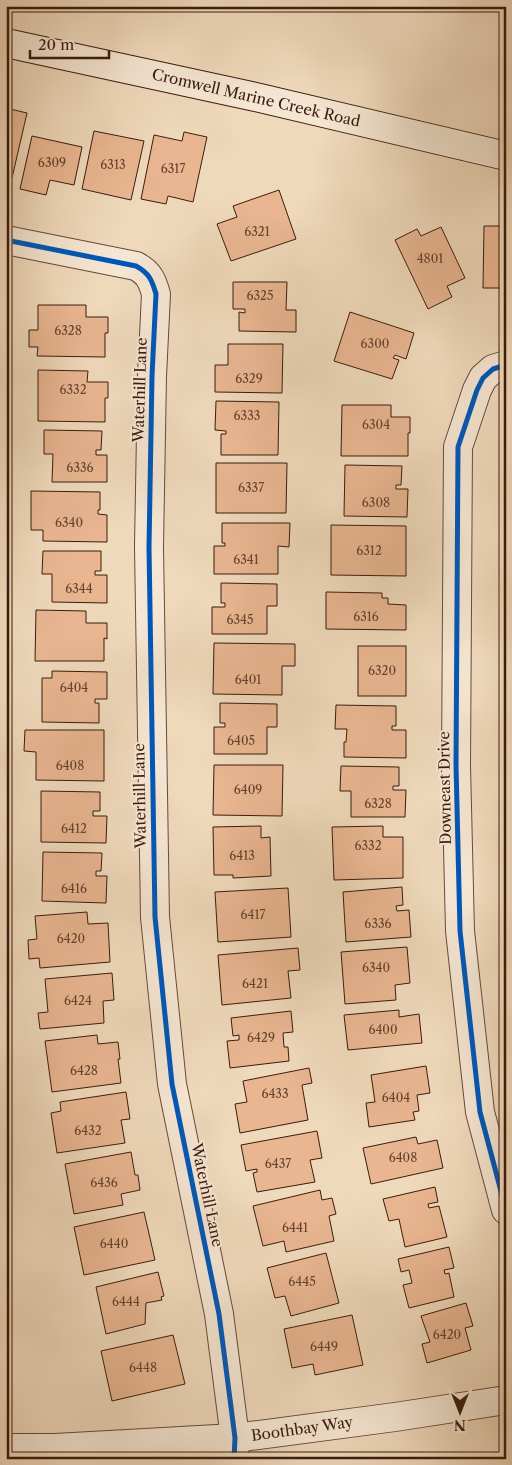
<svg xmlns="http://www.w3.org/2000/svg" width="512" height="1465" font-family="'Libre Caslon Text',serif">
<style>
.building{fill:#e9b691;stroke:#3b1b0d}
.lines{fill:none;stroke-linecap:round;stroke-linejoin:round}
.street-casing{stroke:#684a38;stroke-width:30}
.secondary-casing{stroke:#3b1b0d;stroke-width:30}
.street{stroke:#f5e6d3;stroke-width:28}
.secondary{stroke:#f5e6d3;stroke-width:28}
.cycleway-casing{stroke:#f5e6d3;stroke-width:8}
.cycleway{stroke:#0057b8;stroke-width:5}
.labels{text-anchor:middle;stroke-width:4;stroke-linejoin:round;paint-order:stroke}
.number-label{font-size:12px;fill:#66422e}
.street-label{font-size:15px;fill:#3b1b0d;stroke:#f5e6d3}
</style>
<rect width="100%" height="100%" fill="#efd9bb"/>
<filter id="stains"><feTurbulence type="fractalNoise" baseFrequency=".004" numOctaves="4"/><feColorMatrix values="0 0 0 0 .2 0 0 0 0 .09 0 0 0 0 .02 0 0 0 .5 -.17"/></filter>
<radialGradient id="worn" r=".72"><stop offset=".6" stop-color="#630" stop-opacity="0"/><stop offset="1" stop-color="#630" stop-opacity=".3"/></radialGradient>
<g class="building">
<path d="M 6,108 L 27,113 L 12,178 L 6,176 Z"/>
<path d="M 94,131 L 144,141 L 131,200 L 82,189 Z"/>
<path d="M 184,132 L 207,137 L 193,202 L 168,196 L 166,204 L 141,199 L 154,135 L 182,141 Z"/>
<path d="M 32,136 L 82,147 L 74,185 L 50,180 L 46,195 L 20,189 Z"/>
<path d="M 279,190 L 296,239 L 231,261 L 217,224 L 237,217 L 233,206 Z"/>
<path d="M 484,226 L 506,226 L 506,288 L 483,288 Z"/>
<path d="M 441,227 L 465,278 L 447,286 L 452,297 L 428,309 L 395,240 L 417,229 L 421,236 Z"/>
<path d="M 233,282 L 287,282 L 286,310 L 296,310 L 296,332 L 239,331 L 239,312 L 245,313 L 245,309 L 233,309 Z"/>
<path d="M 38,305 L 86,305 L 86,317 L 108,317 L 108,333 L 105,333 L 105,357 L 37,356 L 38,347 L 29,347 L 29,330 L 38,330 Z"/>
<path d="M 350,312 L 414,333 L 406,359 L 395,355 L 393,358 L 399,360 L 392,379 L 334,361 Z"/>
<path d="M 228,344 L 283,344 L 282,393 L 215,392 L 215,365 L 228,365 Z"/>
<path d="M 38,370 L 88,371 L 87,382 L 108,382 L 108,398 L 105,398 L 105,422 L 38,421 Z"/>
<path d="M 216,401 L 279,402 L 278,455 L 221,455 L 221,434 L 226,434 L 226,431 L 215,430 Z"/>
<path d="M 342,405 L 391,405 L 391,417 L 410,417 L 410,433 L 408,433 L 408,456 L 341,456 Z"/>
<path d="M 44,430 L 102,431 L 101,450 L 96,450 L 96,455 L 107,455 L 107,482 L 52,482 L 53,454 L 44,454 Z"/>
<path d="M 216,463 L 287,463 L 286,513 L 216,513 Z"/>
<path d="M 345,465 L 402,466 L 401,485 L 396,485 L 396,489 L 408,489 L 407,517 L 344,516 Z"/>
<path d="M 31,491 L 100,492 L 100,510 L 98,510 L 98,514 L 107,515 L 107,542 L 43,541 L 43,530 L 31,530 Z"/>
<path d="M 222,523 L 290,523 L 289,547 L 278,546 L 278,574 L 214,574 L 214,546 L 225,546 L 225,543 L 222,543 Z"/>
<path d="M 331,525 L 406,526 L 406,576 L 331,575 Z"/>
<path d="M 43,551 L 101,551 L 101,571 L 95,571 L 95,575 L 107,575 L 107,603 L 52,602 L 52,574 L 42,574 Z"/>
<path d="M 221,583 L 277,584 L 277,606 L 267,606 L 267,634 L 212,634 L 212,607 L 225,607 L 225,603 L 221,603 Z"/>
<path d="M 326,592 L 382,593 L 382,598 L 388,598 L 388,604 L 406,605 L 406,630 L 326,629 Z"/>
<path d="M 36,610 L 86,611 L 86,623 L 107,623 L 107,639 L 104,638 L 104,661 L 35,661 Z"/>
<path d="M 214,643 L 295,644 L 295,666 L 282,666 L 282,695 L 213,694 Z"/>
<rect x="358" y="646" width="48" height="50"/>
<path d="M 52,671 L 107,672 L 107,699 L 95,699 L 95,703 L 99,703 L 99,723 L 42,722 L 42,678 L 52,678 Z"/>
<path d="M 220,703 L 277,704 L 277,727 L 267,727 L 267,754 L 214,754 L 214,727 L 225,727 L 225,723 L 220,723 Z"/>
<path d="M 336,705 L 396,706 L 396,726 L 392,726 L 392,730 L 406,730 L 406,758 L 344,757 L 344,742 L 346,742 L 347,729 L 335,729 Z"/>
<path d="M 25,730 L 104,730 L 104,781 L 36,780 L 36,752 L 24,751 Z"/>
<path d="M 214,765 L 283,765 L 282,816 L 213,815 Z"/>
<path d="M 341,766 L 399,767 L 399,786 L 393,786 L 393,790 L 406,790 L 405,817 L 351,817 L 351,791 L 340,791 Z"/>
<path d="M 41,791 L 100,792 L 100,811 L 93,811 L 93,816 L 107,816 L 106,843 L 41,842 Z"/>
<path d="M 261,826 L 261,838 L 270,837 L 271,876 L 233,878 L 233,875 L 214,875 L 213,827 Z"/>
<path d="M 383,826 L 383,837 L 403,837 L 403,878 L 334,880 L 332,827 Z"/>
<path d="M 43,852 L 102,853 L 101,871 L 96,871 L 96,876 L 107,876 L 106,903 L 42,901 Z"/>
<path d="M 402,887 L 403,905 L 396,906 L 397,911 L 409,910 L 411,937 L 346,942 L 343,892 Z"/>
<path d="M 288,888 L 291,937 L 218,942 L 215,892 Z"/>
<path d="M 87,912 L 88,924 L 108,923 L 110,962 L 40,968 L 39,958 L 29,959 L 28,940 L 37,939 L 35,916 Z"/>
<path d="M 407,947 L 410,983 L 395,985 L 396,1000 L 345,1004 L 341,952 Z"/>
<path d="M 298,948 L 300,970 L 288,971 L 291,998 L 222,1005 L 218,955 Z"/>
<path d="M 112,973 L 114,1000 L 103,1001 L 104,1023 L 40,1029 L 38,1013 L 48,1012 L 45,979 Z"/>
<path d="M 399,1010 L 399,1017 L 419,1014 L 422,1043 L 348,1050 L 344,1015 Z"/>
<path d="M 291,1011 L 293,1032 L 283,1033 L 284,1047 L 288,1047 L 289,1061 L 230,1068 L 227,1041 L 239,1040 L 239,1035 L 233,1036 L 231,1018 Z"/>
<path d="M 97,1035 L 98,1044 L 118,1042 L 120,1059 L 118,1059 L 121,1083 L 52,1092 L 45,1041 Z"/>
<path d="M 426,1066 L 430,1093 L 417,1095 L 419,1111 L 413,1112 L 415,1120 L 369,1127 L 366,1103 L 375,1102 L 371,1075 Z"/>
<path d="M 309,1068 L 312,1083 L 302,1085 L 308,1120 L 240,1133 L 235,1104 L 247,1102 L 243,1081 Z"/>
<path d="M 126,1092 L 130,1119 L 121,1120 L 125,1143 L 57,1153 L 51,1113 L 61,1111 L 60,1102 Z"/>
<path d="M 317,1131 L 322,1158 L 310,1160 L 315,1182 L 257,1192 L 253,1173 L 257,1172 L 257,1169 L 246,1171 L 241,1145 Z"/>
<path d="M 416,1137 L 418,1144 L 437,1140 L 443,1168 L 371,1184 L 363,1148 Z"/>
<path d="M 131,1152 L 135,1175 L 138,1175 L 140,1190 L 121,1194 L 123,1205 L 74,1214 L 65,1164 Z"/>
<path d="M 435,1187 L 438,1202 L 428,1204 L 429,1208 L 439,1206 L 447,1237 L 405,1247 L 399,1219 L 389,1221 L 383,1199 Z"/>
<path d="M 320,1190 L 322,1200 L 332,1198 L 336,1214 L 329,1216 L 334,1241 L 286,1252 L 284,1241 L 263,1246 L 253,1206 Z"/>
<path d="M 144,1212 L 155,1260 L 84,1275 L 74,1227 Z"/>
<path d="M 449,1247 L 454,1268 L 444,1270 L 445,1274 L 449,1273 L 454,1297 L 409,1308 L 403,1285 L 412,1283 L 409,1270 L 401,1272 L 398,1259 Z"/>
<path d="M 326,1253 L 339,1303 L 291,1316 L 285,1296 L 275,1298 L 267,1268 Z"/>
<path d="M 158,1272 L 164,1296 L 161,1297 L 162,1300 L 146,1303 L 145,1324 L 106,1334 L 96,1287 Z"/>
<path d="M 466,1303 L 473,1326 L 465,1328 L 471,1350 L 427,1363 L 422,1344 L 430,1342 L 421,1316 Z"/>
<path d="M 352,1315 L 363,1365 L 315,1375 L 313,1364 L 292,1368 L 284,1329 Z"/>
<path d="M 173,1335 L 185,1384 L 112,1401 L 101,1351 Z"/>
</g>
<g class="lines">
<defs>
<g id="street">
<path d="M 6,240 L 136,266 C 149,273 152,280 156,294 L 152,376 L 149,547 L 155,917 L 172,1084 L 219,1314 L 235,1438 L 234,1459"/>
<path d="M 506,365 L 493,369 L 483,378 L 477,390 L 458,447 L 456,765 L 460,931 L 480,1112 L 506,1210"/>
<path d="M 6,1448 L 55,1448 L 235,1438 L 395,1417 L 506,1400"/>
</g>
<path id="secondary" d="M 6,43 L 251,96 L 506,156"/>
</defs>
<use href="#street" class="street-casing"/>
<use href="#secondary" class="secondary-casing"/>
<use href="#street" class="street"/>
<use href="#secondary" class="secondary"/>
<defs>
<g id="cycleway">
<path d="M 6,240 L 136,266 C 149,273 152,280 156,294 L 152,376 L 149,547 L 155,917 L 172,1084 L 219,1314 L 235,1438 L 234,1459"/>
<path d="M 506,365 L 493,369 L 483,378 L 477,390 L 458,447 L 456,765 L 460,931 L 480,1112 L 506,1210"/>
</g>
</defs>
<use href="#cycleway" class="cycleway-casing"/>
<use href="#cycleway" class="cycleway"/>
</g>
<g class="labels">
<g class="number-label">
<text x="52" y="167">6309</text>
<text x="113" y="169">6313</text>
<text x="173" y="173">6317</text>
<text x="257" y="236">6321</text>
<text x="430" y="263">4801</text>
<text x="260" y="300">6325</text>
<text x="68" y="335">6328</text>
<text x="375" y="348">6300</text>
<text x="249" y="383">6329</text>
<text x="73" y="394">6332</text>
<text x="247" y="420">6333</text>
<text x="376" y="429">6304</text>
<text x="80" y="472">6336</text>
<text x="251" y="492">6337</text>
<text x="376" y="507">6308</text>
<text x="69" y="527">6340</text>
<text x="369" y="555">6312</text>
<text x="246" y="564">6341</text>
<text x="79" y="593">6344</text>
<text x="366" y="621">6316</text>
<text x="240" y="624">6345</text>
<text x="382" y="675">6320</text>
<text x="248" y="684">6401</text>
<text x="74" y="692">6404</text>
<text x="241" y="745">6405</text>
<text x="70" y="770">6408</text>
<text x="248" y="794">6409</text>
<text x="378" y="808">6328</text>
<text x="74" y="833">6412</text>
<text x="368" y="850">6332</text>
<text x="242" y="860">6413</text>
<text x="74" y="893">6416</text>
<text x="253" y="919">6417</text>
<text x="378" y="928">6336</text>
<text x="71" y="943">6420</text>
<text x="376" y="972">6340</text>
<text x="255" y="988">6421</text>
<text x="78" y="1005">6424</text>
<text x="383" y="1034">6400</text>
<text x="261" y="1042">6429</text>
<text x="84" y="1075">6428</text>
<text x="275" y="1098">6433</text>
<text x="396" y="1102">6404</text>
<text x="88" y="1135">6432</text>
<text x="403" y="1162">6408</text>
<text x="278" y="1168">6437</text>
<text x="104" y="1187">6436</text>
<text x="295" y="1232">6441</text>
<text x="114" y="1248">6440</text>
<text x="302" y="1286">6445</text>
<text x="126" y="1306">6444</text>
<text x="447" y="1339">6420</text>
<text x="324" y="1351">6449</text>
<text x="143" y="1372">6448</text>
</g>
<g class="street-label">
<text transform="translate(256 98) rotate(13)" y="5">Cromwell Marine Creek Road</text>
<text transform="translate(140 390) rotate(-88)" y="5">Waterhill Lane</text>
<text transform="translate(445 788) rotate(-91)" y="5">Downeast Drive</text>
<text transform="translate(140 796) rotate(-91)" y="5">Waterhill Lane</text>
<text transform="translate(207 1195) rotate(78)" y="5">Waterhill Lane</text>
<text transform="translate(302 1429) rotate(-8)" y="5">Boothbay Way</text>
</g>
</g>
<rect width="512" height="1465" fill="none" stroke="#efd9bb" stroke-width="25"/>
<rect x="8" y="8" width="497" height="1450" fill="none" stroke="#3b1b0d" stroke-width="2.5"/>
<rect x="12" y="12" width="487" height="1440" fill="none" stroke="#3b1b0d"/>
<g transform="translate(460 1412) rotate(180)" stroke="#f5e6d3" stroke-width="4" paint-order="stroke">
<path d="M0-4L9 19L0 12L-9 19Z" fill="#3b1b0d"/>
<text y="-8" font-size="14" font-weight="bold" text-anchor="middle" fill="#3b1b0d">N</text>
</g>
<path d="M30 50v8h79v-8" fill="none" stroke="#3b1b0d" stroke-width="2.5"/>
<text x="38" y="50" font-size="15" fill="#3b1b0d" stroke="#f5e6d3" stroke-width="4" paint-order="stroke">20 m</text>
<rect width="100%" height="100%" filter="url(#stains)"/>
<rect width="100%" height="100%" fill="url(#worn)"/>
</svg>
